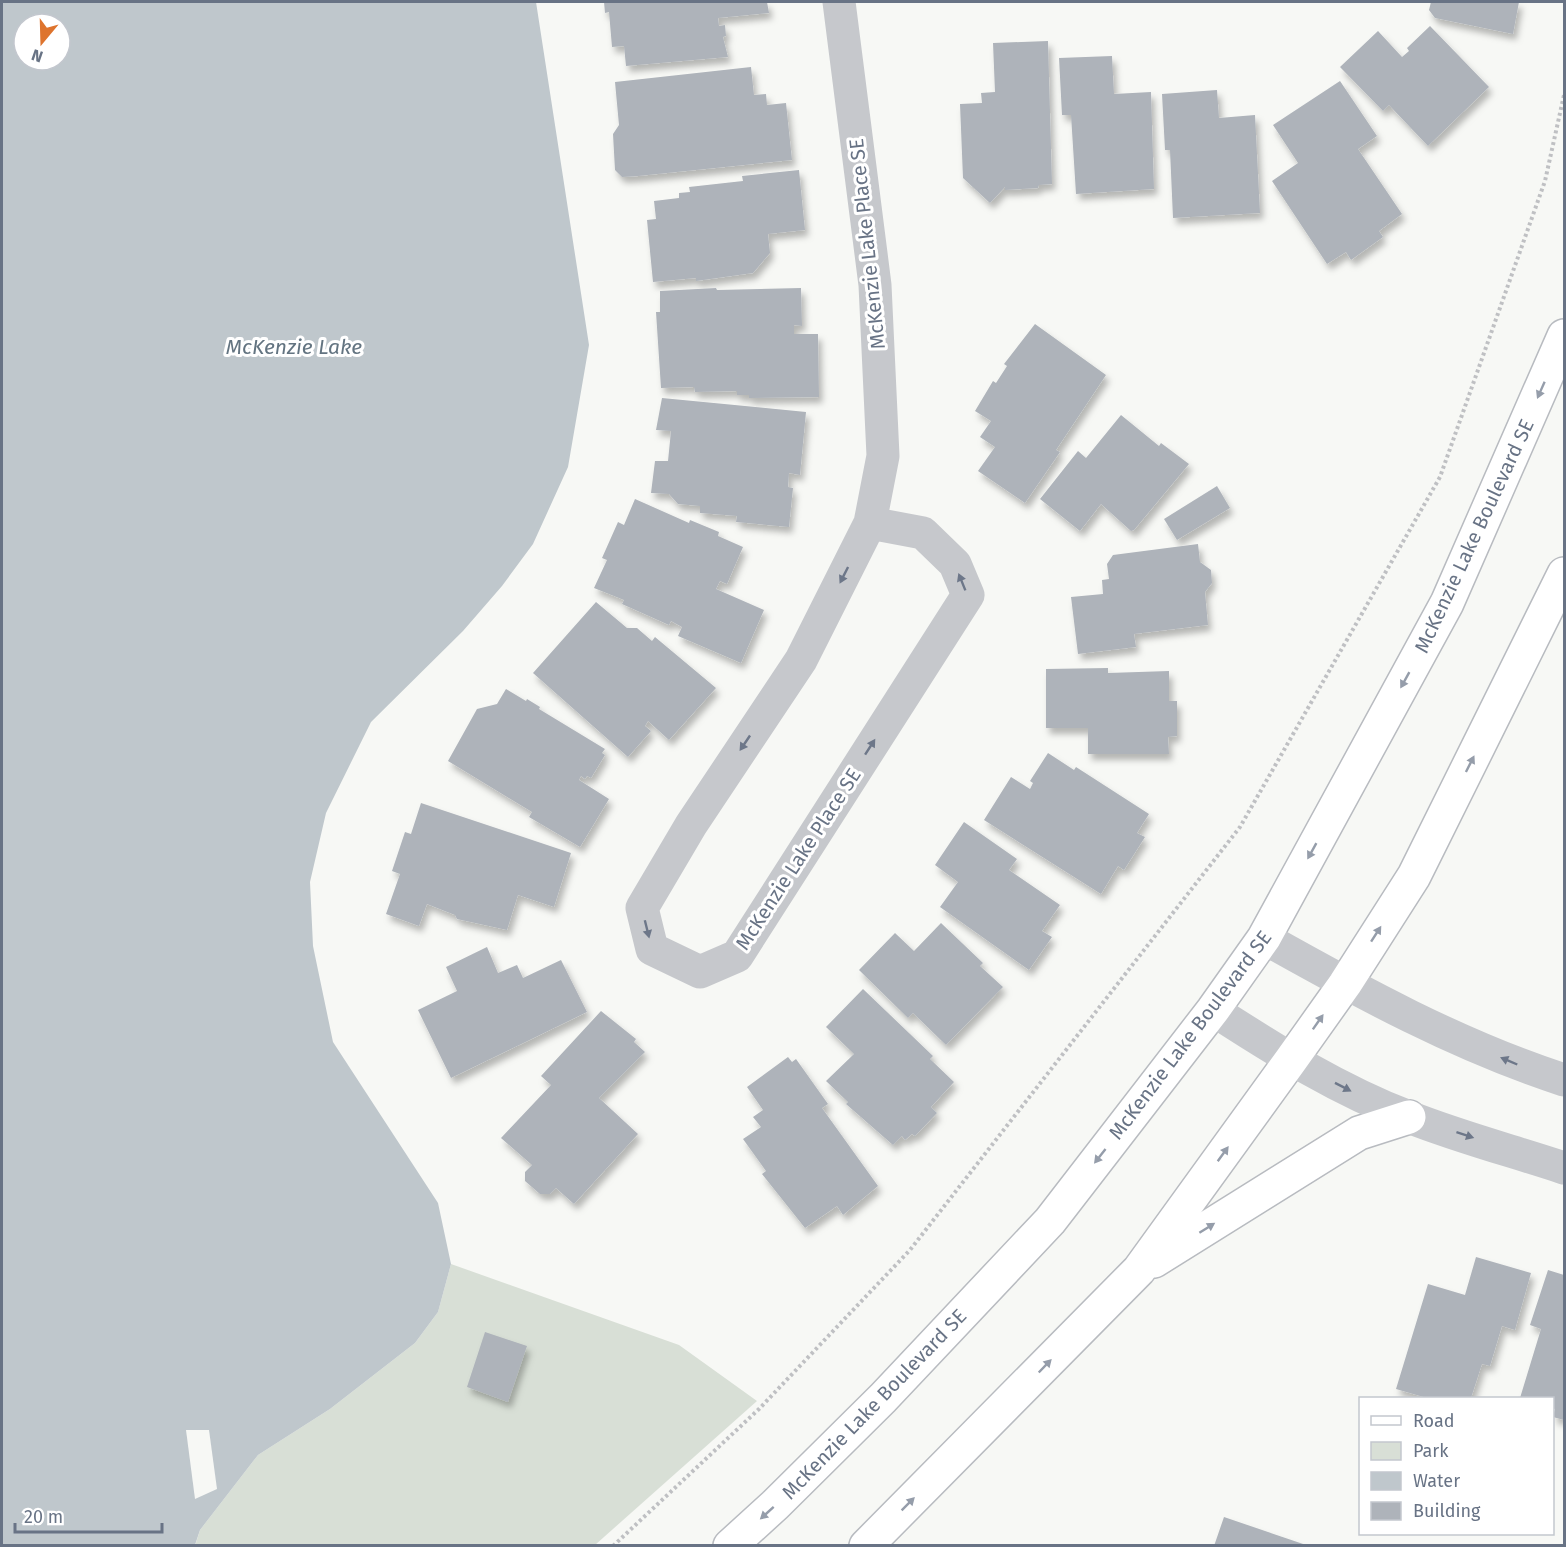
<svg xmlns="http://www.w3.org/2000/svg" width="1566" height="1547" font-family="'Fira Sans',sans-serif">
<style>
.green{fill:#d8dfd6}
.water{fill:#bfc7cc;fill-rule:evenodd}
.pier{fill:#f7f8f5}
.building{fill:#aeb3ba;filter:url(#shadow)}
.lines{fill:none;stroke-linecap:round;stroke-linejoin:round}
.secondary-casing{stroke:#b8bbc0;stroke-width:36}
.path{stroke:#bfc0c3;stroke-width:4;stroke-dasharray:3 3;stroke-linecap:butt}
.minor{stroke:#c6c8cc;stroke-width:33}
.tertiary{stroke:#c6c8cc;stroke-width:33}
.secondary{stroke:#fff;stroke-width:33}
.oneway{fill:#959daa}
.oneway2{fill:#6d7789}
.labels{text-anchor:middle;stroke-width:6;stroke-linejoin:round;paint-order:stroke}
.street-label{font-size:20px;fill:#687385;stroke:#fff}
.water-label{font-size:21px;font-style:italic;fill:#637481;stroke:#fff}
</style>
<defs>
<filter id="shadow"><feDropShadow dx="3.5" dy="6" stdDeviation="3" flood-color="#0004"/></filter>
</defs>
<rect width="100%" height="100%" fill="#f7f8f5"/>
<path class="green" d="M 451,1264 L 679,1345 L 757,1401 L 595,1545 L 195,1546 L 200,1530 L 258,1455 L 330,1409 L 415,1343 L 438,1312 Z"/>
<path class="water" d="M 2,2 L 536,2 L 589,345 L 568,467 L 533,544 L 502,586 L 463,631 L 371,722 L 326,813 L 310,882 L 313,946 L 333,1042 L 438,1203 L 451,1264 L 438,1312 L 415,1343 L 330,1409 L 258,1455 L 200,1530 L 195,1545 L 2,1546 ZM 24,24 L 60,24 L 60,60 L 24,60 Z"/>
<path class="pier" d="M 186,1430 L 209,1430 L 217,1489 L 195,1499 Z"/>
<g class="building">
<path d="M 604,2 L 767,2 L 769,13 L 718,18 L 719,26 L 725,25 L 726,36 L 723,37 L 728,57 L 626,66 L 624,46 L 612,47 L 609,12 L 605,13 Z"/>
<path d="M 1431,2 L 1519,2 L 1513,34 L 1435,18 L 1429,10 Z"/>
<path d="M 1430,26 L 1489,87 L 1428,146 L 1389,105 L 1383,111 L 1340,67 L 1378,31 L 1402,57 L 1409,51 L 1407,48 Z"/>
<path d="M 1048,41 L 1052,184 L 1039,185 L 1038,188 L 1005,190 L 1005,187 L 990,203 L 963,178 L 960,104 L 982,103 L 981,93 L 995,92 L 993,43 Z"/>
<path d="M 1112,56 L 1114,94 L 1151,92 L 1154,189 L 1076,194 L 1071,115 L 1062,115 L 1059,58 Z"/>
<path d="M 751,67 L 754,95 L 766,94 L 767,105 L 786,103 L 792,160 L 638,176 L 622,177 L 615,170 L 613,134 L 619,125 L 615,82 Z"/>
<path d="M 1340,81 L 1377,136 L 1358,149 L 1402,214 L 1379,231 L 1383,237 L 1351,260 L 1346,252 L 1327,264 L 1272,181 L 1298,163 L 1273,125 Z"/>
<path d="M 1217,90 L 1219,118 L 1255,115 L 1260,213 L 1173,218 L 1170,150 L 1165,150 L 1162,94 Z"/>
<path d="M 799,170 L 805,230 L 768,234 L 770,253 L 753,273 L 696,281 L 696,278 L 653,282 L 647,220 L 656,219 L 654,201 L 679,198 L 679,193 L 690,192 L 689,187 L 743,181 L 742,176 Z"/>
<path d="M 716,288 L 717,290 L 801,288 L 802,326 L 794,325 L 794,334 L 818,334 L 819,397 L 749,398 L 749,395 L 737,395 L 737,391 L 695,392 L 694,387 L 661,388 L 656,312 L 660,312 L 660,291 Z"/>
<path d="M 1035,324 L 1106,375 L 1056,450 L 1060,452 L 1025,503 L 978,471 L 995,447 L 980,437 L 991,421 L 975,411 L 993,381 L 996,383 L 1007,366 L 1004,364 Z"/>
<path d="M 662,398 L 806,412 L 800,475 L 789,473 L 788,487 L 793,488 L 789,527 L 736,522 L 737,516 L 700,513 L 700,506 L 678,504 L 669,494 L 651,493 L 655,461 L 668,461 L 671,431 L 656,430 Z"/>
<path d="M 1121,415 L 1159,446 L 1161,443 L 1189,464 L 1134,530 L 1131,531 L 1101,504 L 1080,531 L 1040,499 L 1078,451 L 1086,458 Z"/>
<path d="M 1217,486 L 1230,508 L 1177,540 L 1164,519 Z"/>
<path d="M 635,499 L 689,523 L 690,520 L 719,532 L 718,536 L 743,547 L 727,584 L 720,581 L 716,589 L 764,610 L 741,663 L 678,636 L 682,627 L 671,621 L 669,625 L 622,604 L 624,600 L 594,588 L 607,560 L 602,558 L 618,522 L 624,525 Z"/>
<path d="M 1198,544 L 1200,562 L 1211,570 L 1212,583 L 1205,592 L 1208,625 L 1134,634 L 1136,647 L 1078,654 L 1071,597 L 1103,594 L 1102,580 L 1109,579 L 1107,564 L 1113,555 Z"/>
<path d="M 596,602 L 627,628 L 637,628 L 652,641 L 655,637 L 716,688 L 669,740 L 648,721 L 645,726 L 651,731 L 628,757 L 533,673 Z"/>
<path d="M 1108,668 L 1108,673 L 1169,671 L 1169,701 L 1177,701 L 1177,736 L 1168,737 L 1169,754 L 1088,754 L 1088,728 L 1046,728 L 1046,669 Z"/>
<path d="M 506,689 L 526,701 L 527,699 L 540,707 L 539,709 L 605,749 L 602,753 L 605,755 L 591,778 L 587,776 L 585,779 L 581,776 L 579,780 L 609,799 L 580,847 L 529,817 L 532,812 L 448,761 L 477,709 L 497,704 Z"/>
<path d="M 1048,753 L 1074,770 L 1076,767 L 1149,814 L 1137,833 L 1145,837 L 1124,870 L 1118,866 L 1101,894 L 984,820 L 1011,777 L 1030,789 L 1033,783 L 1030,781 Z"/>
<path d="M 421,803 L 571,853 L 554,907 L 518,895 L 507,930 L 457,919 L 455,915 L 427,904 L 419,926 L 386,914 L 400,874 L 392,871 L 405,832 L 411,834 Z"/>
<path d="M 964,822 L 1017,859 L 1009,870 L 1060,905 L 1042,931 L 1052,937 L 1029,970 L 940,907 L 958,882 L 935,865 Z"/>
<path d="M 941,923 L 983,963 L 980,966 L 1003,987 L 946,1045 L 913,1013 L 908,1018 L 859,970 L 895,933 L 914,951 Z"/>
<path d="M 487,947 L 498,973 L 517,965 L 523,978 L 561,960 L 587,1012 L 451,1078 L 418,1010 L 457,991 L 446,967 Z"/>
<path d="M 863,989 L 933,1056 L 930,1059 L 954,1082 L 931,1107 L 937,1113 L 915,1136 L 912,1134 L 905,1140 L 902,1136 L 893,1145 L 846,1104 L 848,1102 L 826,1081 L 854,1054 L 826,1027 Z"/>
<path d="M 601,1011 L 636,1039 L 634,1042 L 645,1052 L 599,1098 L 638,1134 L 574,1204 L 556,1188 L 550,1194 L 540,1194 L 525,1181 L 525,1172 L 532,1165 L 501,1138 L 551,1085 L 541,1076 Z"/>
<path d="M 788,1057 L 792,1062 L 796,1059 L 828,1104 L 822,1108 L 878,1186 L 843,1215 L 837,1206 L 805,1228 L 762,1174 L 766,1171 L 743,1139 L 761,1127 L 753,1117 L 763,1110 L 747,1087 Z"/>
<path d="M 1476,1257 L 1531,1273 L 1515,1330 L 1502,1326 L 1490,1366 L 1482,1364 L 1471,1398 L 1427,1398 L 1396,1389 L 1428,1284 L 1465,1295 Z"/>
<path d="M 1548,1270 L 1564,1275 L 1564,1420 L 1553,1417 L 1555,1409 L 1552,1408 L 1552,1398 L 1520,1398 L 1541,1329 L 1530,1325 Z"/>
<path d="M 485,1332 L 527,1346 L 508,1402 L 467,1387 Z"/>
<path d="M 1224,1517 L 1306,1545 L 1306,1546 L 1214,1546 Z"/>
</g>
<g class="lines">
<defs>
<g id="secondary">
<path d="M 1154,1261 L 1359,1133 L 1409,1117"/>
<path d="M 730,1546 L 775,1505 L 883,1398 L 1050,1221 L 1213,1010 L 1264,938 L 1447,603 L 1564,336"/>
<path d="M 866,1546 L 1139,1270 L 1291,1060 L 1345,984 L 1414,876 L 1564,574"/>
</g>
</defs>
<use href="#secondary" class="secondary-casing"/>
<path class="path" d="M 613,1546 L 759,1409 L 910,1250 L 1240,827 L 1440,477 L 1545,181 L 1564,95"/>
<path class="minor" d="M 839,2 L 875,285 L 883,456 L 870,523 L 801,660 L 691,825 L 642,908 L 652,949 L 700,972 L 737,956 L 968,595 L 955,564 L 923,533 L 870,523"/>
<g class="tertiary">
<path d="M 1264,938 C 1360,992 1459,1046 1564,1080"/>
<path d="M 1213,1010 C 1276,1051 1339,1090 1409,1117 C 1459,1137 1513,1151 1564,1168"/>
</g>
<use href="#secondary" class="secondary"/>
</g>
<defs><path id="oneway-solid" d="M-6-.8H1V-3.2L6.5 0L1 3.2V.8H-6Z" transform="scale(1.5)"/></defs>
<g class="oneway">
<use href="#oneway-solid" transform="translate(1541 390) rotate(114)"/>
<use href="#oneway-solid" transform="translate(1405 680) rotate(119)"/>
<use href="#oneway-solid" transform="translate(1470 764) rotate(-63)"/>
<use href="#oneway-solid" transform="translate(1312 851) rotate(119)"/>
<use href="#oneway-solid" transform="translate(1376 934) rotate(-57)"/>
<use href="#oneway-solid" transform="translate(1318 1022) rotate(-55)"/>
<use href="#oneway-solid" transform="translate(1223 1154) rotate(-54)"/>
<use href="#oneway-solid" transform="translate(1100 1156) rotate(128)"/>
<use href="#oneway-solid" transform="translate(1207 1228) rotate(-32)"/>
<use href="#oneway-solid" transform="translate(1045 1366) rotate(-46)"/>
<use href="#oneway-solid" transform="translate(908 1504) rotate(-45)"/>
<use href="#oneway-solid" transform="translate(767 1513) rotate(138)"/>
</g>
<g class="oneway2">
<use href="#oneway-solid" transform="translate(844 575) rotate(117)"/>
<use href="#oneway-solid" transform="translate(962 582) rotate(-112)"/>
<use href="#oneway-solid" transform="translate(745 743) rotate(124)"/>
<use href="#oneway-solid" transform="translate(870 747) rotate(-57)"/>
<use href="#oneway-solid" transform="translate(647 929) rotate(76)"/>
<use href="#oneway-solid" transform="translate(1509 1061) rotate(-157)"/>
<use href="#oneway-solid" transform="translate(1343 1087) rotate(27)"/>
<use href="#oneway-solid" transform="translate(1465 1135) rotate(18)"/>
</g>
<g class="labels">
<g class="street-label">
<text transform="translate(867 244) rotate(-96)" y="7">McKenzie Lake Place SE</text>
<text transform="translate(1474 536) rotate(-65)" y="7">McKenzie Lake Boulevard SE</text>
<text transform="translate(798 859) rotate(-57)" y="7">McKenzie Lake Place SE</text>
<text transform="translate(1190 1035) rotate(-53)" y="7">McKenzie Lake Boulevard SE</text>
<text transform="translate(874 1404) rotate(-46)" y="7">McKenzie Lake Boulevard SE</text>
</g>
<g class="water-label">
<text x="294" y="354">McKenzie Lake</text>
</g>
</g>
<rect width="1566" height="1547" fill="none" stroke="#687385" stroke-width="6"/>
<rect x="1359" y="1397" width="195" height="138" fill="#ffffff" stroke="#c3c7ce" stroke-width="1.5"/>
<rect x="1371" y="1416" width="30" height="9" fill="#ffffff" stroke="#c3c7ce" stroke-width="1.5"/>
<text x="1413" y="1427" font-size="18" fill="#687385">Road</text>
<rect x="1371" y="1442" width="30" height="18" fill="#d8dfd6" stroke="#c3c7ce" stroke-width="1.5"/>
<text x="1413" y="1457" font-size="18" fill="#687385">Park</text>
<rect x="1371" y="1472" width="30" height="18" fill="#bfc7cc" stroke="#c3c7ce" stroke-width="1.5"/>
<text x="1413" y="1487" font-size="18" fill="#687385">Water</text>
<rect x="1371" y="1502" width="30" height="18" fill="#aeb3ba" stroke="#c3c7ce" stroke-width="1.5"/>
<text x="1413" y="1517" font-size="18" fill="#687385">Building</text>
<g transform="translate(42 42) rotate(199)"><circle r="28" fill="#ffffff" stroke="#c3c7ce" stroke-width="1.5"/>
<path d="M0-4.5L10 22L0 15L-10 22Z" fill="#de742e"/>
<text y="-9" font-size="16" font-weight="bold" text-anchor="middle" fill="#687385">N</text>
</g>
<path d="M15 1523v9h147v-9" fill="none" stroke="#687385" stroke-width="3"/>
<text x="24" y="1523" font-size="18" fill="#687385" stroke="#ffffff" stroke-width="4.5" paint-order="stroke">20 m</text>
</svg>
